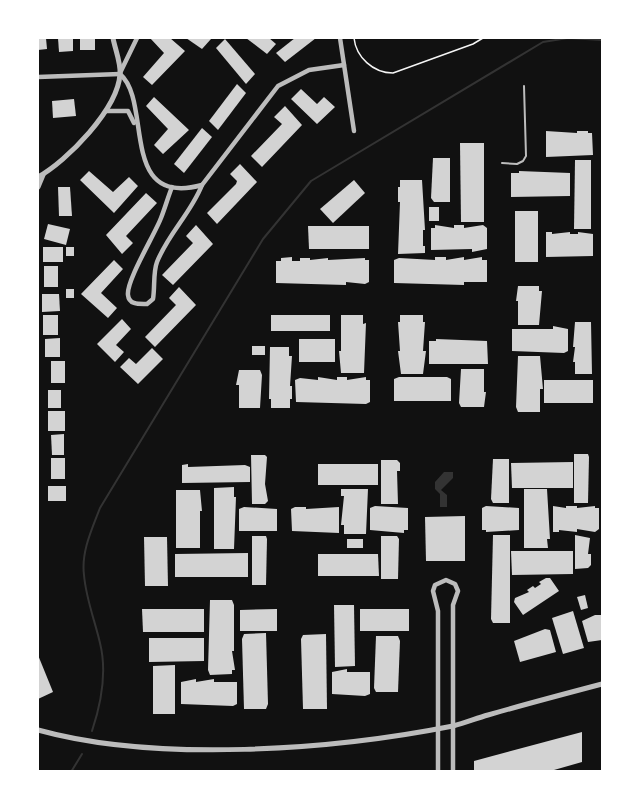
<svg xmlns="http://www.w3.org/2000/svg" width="640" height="809" font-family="'Fira Sans',sans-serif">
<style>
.water{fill:#333}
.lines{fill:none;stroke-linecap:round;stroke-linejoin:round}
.stream{stroke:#333;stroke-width:2}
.building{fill:#d3d3d3}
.path{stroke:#f5f5f5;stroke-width:1.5}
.service{stroke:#bcbcbc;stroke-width:2}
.minor{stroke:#bcbcbc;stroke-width:4.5}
.tertiary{stroke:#bcbcbc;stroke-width:5}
</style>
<rect width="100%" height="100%" fill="#111"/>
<path class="water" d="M 444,472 L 453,472 L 453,478 L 441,490 L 447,495 L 447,507 L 440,507 L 440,494 L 435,489 L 435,482 Z"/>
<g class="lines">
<g class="stream">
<path d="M 92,731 C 101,704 107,671 100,643 C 95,621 86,599 84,575 C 81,552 92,529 100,508 L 263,239 L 311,181 L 543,42 L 568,38 L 602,40"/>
<path d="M 71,772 L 82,754"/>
</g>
</g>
<g class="building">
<path d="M 38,38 L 46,38 L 47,49 L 38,50 Z"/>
<path d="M 58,38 L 73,38 L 73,51 L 59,52 Z"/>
<rect x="80" y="38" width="15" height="12"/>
<path d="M 150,38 L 170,38 L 185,51 L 152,85 L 143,77 L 164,53 Z"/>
<path d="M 186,38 L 210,38 L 211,39 L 202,49 Z"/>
<path d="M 246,38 L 269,38 L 276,44 L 267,54 Z"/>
<path d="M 295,38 L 316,38 L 285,62 L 276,53 Z"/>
<path d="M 225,39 L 255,74 L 246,84 L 216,48 Z"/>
<path d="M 237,84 L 246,93 L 218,130 L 209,121 Z"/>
<path d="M 301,89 L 317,104 L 324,97 L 335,107 L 317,124 L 291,99 Z"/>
<path d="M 154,97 L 189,130 L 163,154 L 154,145 L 168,129 L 146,106 Z"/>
<path d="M 74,99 L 76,116 L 53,118 L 52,101 Z"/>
<path d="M 285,106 L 302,125 L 262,167 L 251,156 L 282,124 L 274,117 Z"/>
<path d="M 202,128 L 212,137 L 184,173 L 174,164 Z"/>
<path d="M 546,131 L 577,133 L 577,131 L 588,131 L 588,133 L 592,133 L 593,155 L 546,157 Z"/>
<path d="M 460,143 L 484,143 L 484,222 L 461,222 Z"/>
<path d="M 433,158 L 450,158 L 450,202 L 434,202 L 431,198 Z"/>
<path d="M 575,160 L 591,160 L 591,229 L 574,229 Z"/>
<path d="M 240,164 L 257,182 L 217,224 L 207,213 L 236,184 L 237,181 L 230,174 Z"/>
<path d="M 89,171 L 113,192 L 129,177 L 138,186 L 114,213 L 80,180 Z"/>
<path d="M 519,171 L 570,173 L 570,196 L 511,197 L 511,173 L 519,173 Z"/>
<path d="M 354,180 L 365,193 L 333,223 L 320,209 Z"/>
<path d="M 400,180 L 422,180 L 425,230 L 423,230 L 423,246 L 425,246 L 425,253 L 398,254 L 400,202 L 398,202 L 398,187 L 400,187 Z"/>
<path d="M 58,187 L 70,187 L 72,216 L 59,216 Z"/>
<path d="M 146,193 L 157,203 L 126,236 L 133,243 L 122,254 L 106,235 Z"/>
<rect x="429" y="207" width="10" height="14"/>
<rect x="515" y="211" width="23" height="51"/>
<path d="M 48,224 L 70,229 L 66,245 L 44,239 Z"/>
<path d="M 196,225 L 213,244 L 173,285 L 162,275 L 193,243 L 186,236 Z"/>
<path d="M 435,225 L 454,228 L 454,225 L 464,225 L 464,228 L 483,225 L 487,228 L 487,249 L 472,252 L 472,249 L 431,250 L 431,228 L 435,228 Z"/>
<path d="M 308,226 L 369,226 L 369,249 L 309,249 Z"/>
<path d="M 546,232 L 552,232 L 552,234 L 570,232 L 570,234 L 578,234 L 578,232 L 593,234 L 593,256 L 546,257 Z"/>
<rect x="43" y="247" width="20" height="15"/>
<rect x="66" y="247" width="8" height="9"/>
<path d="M 292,257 L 292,261 L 300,261 L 300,258 L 310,258 L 310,260 L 328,258 L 328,260 L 365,258 L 365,260 L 369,260 L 369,282 L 365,284 L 346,282 L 346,285 L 276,283 L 276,261 L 281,261 L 281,258 Z"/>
<path d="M 435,257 L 446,257 L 446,260 L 464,257 L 464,260 L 482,257 L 482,260 L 487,260 L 487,282 L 464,282 L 464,285 L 394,283 L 394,260 L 399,258 L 435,260 Z"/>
<path d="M 114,260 L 123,269 L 101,293 L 117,308 L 108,318 L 81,294 Z"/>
<rect x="44" y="266" width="14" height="21"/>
<path d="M 518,286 L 539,286 L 539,291 L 542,291 L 539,325 L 518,325 L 518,301 L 516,301 Z"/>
<path d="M 179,287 L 196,305 L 155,347 L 145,337 L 176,305 L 169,298 Z"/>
<rect x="66" y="289" width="8" height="9"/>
<path d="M 42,294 L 59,294 L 60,311 L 42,312 Z"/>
<rect x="43" y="315" width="15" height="20"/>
<rect x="271" y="315" width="59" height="16"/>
<path d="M 341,315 L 363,315 L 363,324 L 366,323 L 364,373 L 341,373 L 339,351 L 341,351 Z"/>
<path d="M 400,315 L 423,315 L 423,322 L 425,322 L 423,351 L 426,351 L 423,374 L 401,374 L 398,351 L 400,351 L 398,322 L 400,322 Z"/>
<path d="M 122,319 L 131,329 L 116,345 L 124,352 L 115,362 L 97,344 Z"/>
<path d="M 575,322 L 591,322 L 592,374 L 575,374 L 575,362 L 573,362 L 575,347 L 573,347 Z"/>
<path d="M 553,326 L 568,329 L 568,351 L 564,353 L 512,351 L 512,329 L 553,329 Z"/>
<path d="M 60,338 L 60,357 L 45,357 L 45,339 Z"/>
<rect x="299" y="339" width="36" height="23"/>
<path d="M 436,339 L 487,341 L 488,364 L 429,364 L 429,341 L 436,341 Z"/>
<rect x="252" y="346" width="13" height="9"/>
<path d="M 270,347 L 289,347 L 289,356 L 292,356 L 290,386 L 292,386 L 292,399 L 290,399 L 290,408 L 271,408 L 271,399 L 269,399 Z"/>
<path d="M 152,348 L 163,359 L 138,384 L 120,367 L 129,358 L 136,364 Z"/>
<path d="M 518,356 L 540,356 L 543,389 L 540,389 L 540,412 L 518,412 L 516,407 Z"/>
<rect x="51" y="361" width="14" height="22"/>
<path d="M 461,369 L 484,369 L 484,392 L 486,392 L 484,407 L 461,407 L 459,403 Z"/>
<path d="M 239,370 L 260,370 L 262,375 L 260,408 L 239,408 L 239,385 L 236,385 Z"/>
<path d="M 318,377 L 337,380 L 337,377 L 347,377 L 347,380 L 366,377 L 366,380 L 370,380 L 370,402 L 366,404 L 296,402 L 295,380 L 300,378 L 318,380 Z"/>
<path d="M 399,377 L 447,377 L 451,379 L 451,401 L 394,401 L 394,379 Z"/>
<rect x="544" y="380" width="49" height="23"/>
<rect x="48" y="390" width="13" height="18"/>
<rect x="48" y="411" width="17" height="20"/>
<path d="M 64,434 L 64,455 L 52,455 L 51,435 Z"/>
<path d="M 574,454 L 588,454 L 589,457 L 588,503 L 574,503 Z"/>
<path d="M 251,455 L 265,455 L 267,457 L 265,484 L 268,501 L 265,504 L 252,504 Z"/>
<rect x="51" y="458" width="14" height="21"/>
<path d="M 493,459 L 509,459 L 509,503 L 493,503 L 491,499 Z"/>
<path d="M 381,460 L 397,460 L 400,463 L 400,471 L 397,471 L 398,504 L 381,504 Z"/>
<path d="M 573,462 L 573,488 L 512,488 L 511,463 Z"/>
<path d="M 188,464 L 188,467 L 245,465 L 250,467 L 250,482 L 182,483 L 182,465 Z"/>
<rect x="318" y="464" width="60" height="21"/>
<rect x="48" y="486" width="18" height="15"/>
<path d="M 234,487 L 234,497 L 236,497 L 234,549 L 214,549 L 214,488 Z"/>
<path d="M 341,489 L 368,489 L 366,534 L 344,534 L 344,525 L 341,525 L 344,496 L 341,496 Z"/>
<path d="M 524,489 L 547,489 L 550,539 L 547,539 L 548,548 L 524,548 Z"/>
<path d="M 176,490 L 200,490 L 202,511 L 200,511 L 200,548 L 176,548 Z"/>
<path d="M 375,506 L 408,508 L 408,530 L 404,530 L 404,533 L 370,530 L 370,508 Z"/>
<path d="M 486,506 L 519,508 L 519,530 L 486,532 L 486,530 L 482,530 L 482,508 Z"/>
<path d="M 553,506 L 566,508 L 566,506 L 577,506 L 577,508 L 595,506 L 595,508 L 599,508 L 599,529 L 595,532 L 577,529 L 577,532 L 559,530 L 559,532 L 553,532 Z"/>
<path d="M 244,507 L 277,509 L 277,531 L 239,531 L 239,509 Z"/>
<path d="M 295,507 L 306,507 L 306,509 L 339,507 L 339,533 L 292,531 L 291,509 Z"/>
<path d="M 465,516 L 465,561 L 426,561 L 425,517 Z"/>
<path d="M 493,535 L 510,535 L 510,623 L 493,623 L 491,619 Z"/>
<path d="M 575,535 L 590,538 L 588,554 L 591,554 L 591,565 L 588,568 L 575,569 Z"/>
<path d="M 252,536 L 266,536 L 267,539 L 266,585 L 252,585 Z"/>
<path d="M 381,536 L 397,536 L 399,539 L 398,579 L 381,579 Z"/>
<path d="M 144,537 L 167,537 L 168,586 L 145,586 Z"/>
<rect x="347" y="539" width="16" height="9"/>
<path d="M 511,551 L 573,551 L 573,574 L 512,575 Z"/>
<path d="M 248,553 L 248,577 L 175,577 L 175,554 Z"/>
<path d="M 318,554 L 378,554 L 379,576 L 318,576 Z"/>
<path d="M 546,578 L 550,578 L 559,591 L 523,615 L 514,602 L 515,598 L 529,592 L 527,590 L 533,586 L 535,588 L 541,584 L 539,582 Z"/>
<path d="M 585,595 L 588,608 L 581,610 L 577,597 Z"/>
<path d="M 210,600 L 232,600 L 234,605 L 234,651 L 232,651 L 235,670 L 232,670 L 232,674 L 210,675 L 208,670 Z"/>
<path d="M 334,605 L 354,605 L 355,666 L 335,667 Z"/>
<path d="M 142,609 L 204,609 L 204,632 L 143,632 Z"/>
<path d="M 277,609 L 277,631 L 240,631 L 240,610 Z"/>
<rect x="360" y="609" width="49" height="22"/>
<path d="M 573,611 L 584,648 L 563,654 L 552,618 Z"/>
<path d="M 595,615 L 602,615 L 602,640 L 588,642 L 582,621 Z"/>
<path d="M 545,629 L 550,630 L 556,652 L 520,662 L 514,641 Z"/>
<path d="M 266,633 L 268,704 L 266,709 L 244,709 L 242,639 L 244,634 Z"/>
<path d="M 326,634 L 327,709 L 303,709 L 301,639 L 303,635 Z"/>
<path d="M 376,636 L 398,636 L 400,641 L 398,692 L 376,692 L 374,688 Z"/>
<path d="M 149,638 L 204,638 L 204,661 L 149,662 Z"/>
<path d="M 38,655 L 53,692 L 38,699 Z"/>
<path d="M 175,665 L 175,714 L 153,714 L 153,666 Z"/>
<path d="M 347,669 L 347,672 L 370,672 L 370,694 L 365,696 L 332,694 L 332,672 Z"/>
<path d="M 196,679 L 196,682 L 214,679 L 214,682 L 237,682 L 237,704 L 233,706 L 181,704 L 181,682 Z"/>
<path d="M 582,732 L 582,762 L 547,772 L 474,772 L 474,761 Z"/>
</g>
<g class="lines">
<path class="path" d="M 354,38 C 356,57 373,73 393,73 L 473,44 L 483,38"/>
<path class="service" d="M 502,163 L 517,164 L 523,161 L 526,156 L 524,86"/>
<g class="minor">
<path d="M 340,38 L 354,131"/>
<path d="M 120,73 L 137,38"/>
<path d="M 120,74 C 153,102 118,208 202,185"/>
<path d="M 38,77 L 120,74"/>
<path d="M 106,111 L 128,111 L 134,123"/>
<path d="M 172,187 C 168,197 165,208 161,218 C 155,234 126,281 128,295 C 129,305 139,304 147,304 L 153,299 C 155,287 153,272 157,262 C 168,234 191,213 202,185 L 278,86 L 309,70 L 344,65"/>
<path d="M 438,772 L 438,611 L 433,591 L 435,585 L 446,580 L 455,584 L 458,591 L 453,605 L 453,772"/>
</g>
<g class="tertiary">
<path d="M 38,177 C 67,161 118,109 120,74 C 121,63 115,49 113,38"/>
<path d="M 38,187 L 43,175"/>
<path d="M 38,730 C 157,763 332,750 453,726 C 465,723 477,718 488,715 C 526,704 564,694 602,684"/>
</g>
</g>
<rect width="640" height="809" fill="none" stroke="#ffffff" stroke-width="78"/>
</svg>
